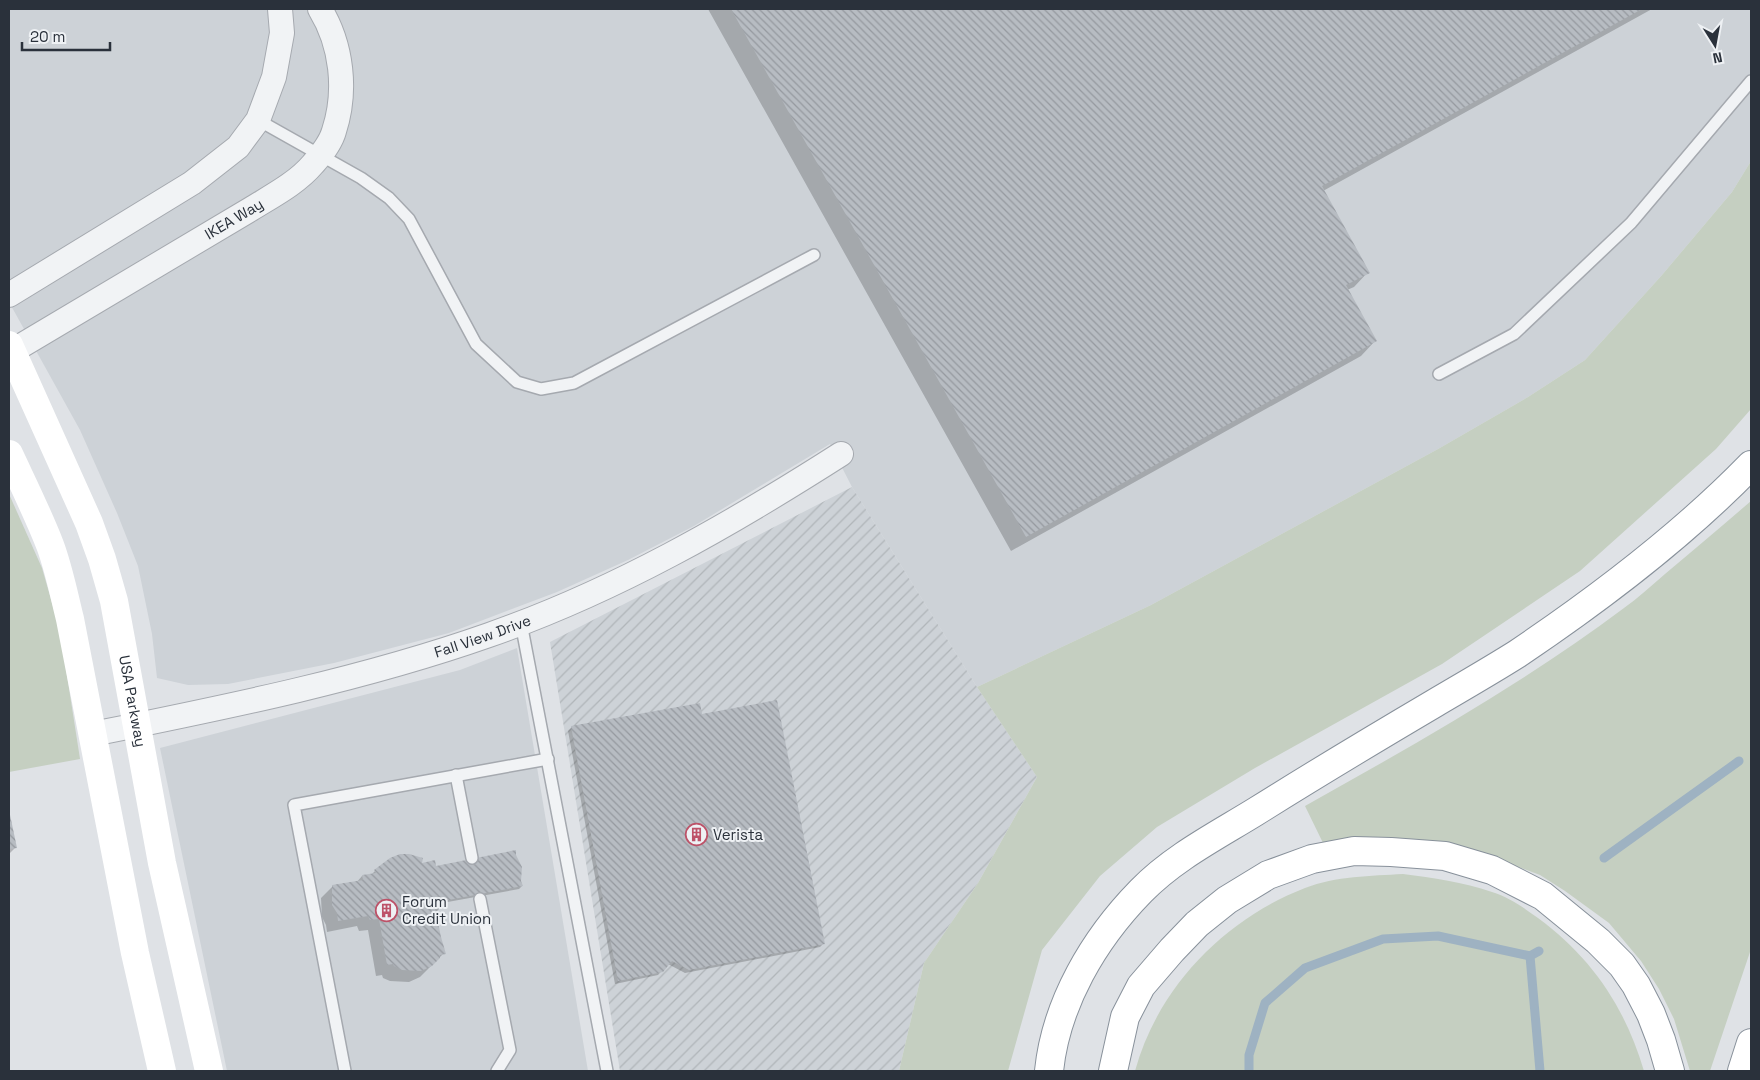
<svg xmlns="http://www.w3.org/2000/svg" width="1760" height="1080" font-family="'Space Grotesk',sans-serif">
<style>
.built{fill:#cdd2d7}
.industrial{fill:url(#industrial-furrows)}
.green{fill:#c5cfc1}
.shadow{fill:#0003}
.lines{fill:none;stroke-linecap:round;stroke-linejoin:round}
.stream{stroke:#9eb2c2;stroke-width:9}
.building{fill:url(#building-back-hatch)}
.lane-casing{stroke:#a5a9af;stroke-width:14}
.street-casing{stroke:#a5a9af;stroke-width:26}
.highway-casing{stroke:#88919b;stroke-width:30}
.lane{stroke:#f1f3f5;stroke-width:11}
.street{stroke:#f1f3f5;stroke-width:24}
.secondary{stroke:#fff;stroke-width:28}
.highway{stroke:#fff;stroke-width:28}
.labels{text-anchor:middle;stroke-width:4;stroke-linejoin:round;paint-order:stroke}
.street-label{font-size:15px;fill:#2a313b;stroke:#eef1f4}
.poi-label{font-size:15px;fill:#2a313b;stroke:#eef1f4;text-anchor:start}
</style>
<defs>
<pattern id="industrial-furrows" width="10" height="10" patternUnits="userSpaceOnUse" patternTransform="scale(1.25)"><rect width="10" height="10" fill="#cdd2d7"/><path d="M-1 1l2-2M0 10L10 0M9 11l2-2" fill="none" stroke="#b0b5b9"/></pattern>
<pattern id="building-back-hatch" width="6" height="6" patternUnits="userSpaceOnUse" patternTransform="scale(1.25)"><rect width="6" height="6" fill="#b7bcc2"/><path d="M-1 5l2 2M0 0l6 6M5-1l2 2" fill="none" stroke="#95999f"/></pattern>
</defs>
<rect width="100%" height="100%" fill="#dfe2e6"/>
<g class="built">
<path d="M 9,9 L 1751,9 L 1751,161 L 1732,192 L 1662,275 L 1585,360 L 1528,397 L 1438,449 L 1151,605 L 977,687 L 852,487 L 830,444 L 694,526 L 628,560 L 557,592 L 449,633 L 334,663 L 228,684 L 188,685 L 157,678 L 152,634 L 138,566 L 117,513 L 80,430 L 9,302 Z"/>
<path d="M 517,648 L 588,1071 L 227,1071 L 160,748 L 460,670 Z"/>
</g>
<path class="industrial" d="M 852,487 L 977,687 L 1037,777 L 978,883 L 924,963 L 899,1071 L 620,1071 L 550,642 Z"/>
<g class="green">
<path d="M 1751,161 L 1751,409 L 1716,449 L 1580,571 L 1442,664 L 1255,768 L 1157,827 L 1100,876 L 1042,950 L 1008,1071 L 899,1071 L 924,963 L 978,883 L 1037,777 L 977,687 L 1151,605 L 1438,449 L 1528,397 L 1585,360 L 1662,275 L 1732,192 Z"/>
<path d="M 9,494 L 42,568 L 60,631 L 80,759 L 9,772 Z"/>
<path d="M 1751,501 L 1751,949 L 1710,1071 L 1690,1071 L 1674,1019 L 1659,989 L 1641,961 L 1609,923 L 1565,891 L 1540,875 L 1497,859 L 1324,845 L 1305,806 C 1414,745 1524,683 1624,608 C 1638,598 1651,586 1665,574 C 1694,550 1723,525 1751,501 Z"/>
<path d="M 1403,874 C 1433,878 1463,882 1492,892 C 1509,897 1524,908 1538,918 C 1592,958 1625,1007 1644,1071 L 1135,1071 C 1158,987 1225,919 1305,888 C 1336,876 1371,876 1403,874 Z"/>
</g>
<g class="shadow">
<path d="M 708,9 L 1652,9 L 1323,191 L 1368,272 L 1354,287 L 1347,290 L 1375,341 L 1361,356 L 1011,551 Z"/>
<path d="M 701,716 L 823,944 L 820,947 L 685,973 L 668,964 L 658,975 L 615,984 L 568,731 L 572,727 Z"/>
<path d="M 9,812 L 16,847 L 9,854 Z"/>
<path d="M 421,865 L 520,881 L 522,886 L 519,889 L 442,903 L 442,906 L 435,913 L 444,953 L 420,977 L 409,982 L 390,981 L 383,978 L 382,975 L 376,976 L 368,930 L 359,931 L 357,926 L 327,932 L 326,925 L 322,917 L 321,898 L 333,886 L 356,883 L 362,876 L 371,875 L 375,871 Z"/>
</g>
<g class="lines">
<g class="stream">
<path d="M 1604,858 L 1739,761"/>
<path d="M 1539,951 L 1530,956 L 1540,1071"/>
<path d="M 1249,1071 L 1249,1055 L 1265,1003 L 1305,968 L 1383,939 L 1438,936 L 1530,956"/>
</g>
</g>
<g class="building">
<path d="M 731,9 L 1642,9 L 1322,186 L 1370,273 L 1346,285 L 1377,341 L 1026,537 Z"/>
<path d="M 777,700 L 825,944 L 689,970 L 672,961 L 663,972 L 618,981 L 571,726 L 700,703 L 702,714 Z"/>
<path d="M 9,810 L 17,848 L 9,849 Z"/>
<path d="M 516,850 L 516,855 L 522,867 L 521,881 L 523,886 L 443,901 L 443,906 L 435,908 L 441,937 L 446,954 L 440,955 L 440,958 L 432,966 L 421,971 L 402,970 L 394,966 L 393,964 L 387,965 L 379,919 L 370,920 L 368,916 L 338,921 L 337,913 L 332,905 L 332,885 L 363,880 L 362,875 L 376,873 L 374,870 L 390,858 L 400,854 L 409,854 L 423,858 L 422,863 L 435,860 L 436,866 Z"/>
</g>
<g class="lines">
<defs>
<g id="lane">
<path d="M 258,120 L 361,178 L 389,198 L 409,219 L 476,344 L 517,382 L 541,389 L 574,383 L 814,255"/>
<path d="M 1439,374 L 1514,334 L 1631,223 L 1751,81"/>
<path d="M 521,623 L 607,1071"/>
<path d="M 456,775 L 472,858"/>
<path d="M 480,899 L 510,1050 L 497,1071"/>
<path d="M 345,1071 L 294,805 L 548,759"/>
</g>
<g id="street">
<path d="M 9,295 L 192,183 L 238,147 L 258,120 L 274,77 L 282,33 L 280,9"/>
<path id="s1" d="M 9,353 L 251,209 C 272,196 297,183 313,164 C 321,155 331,142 334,131 C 347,91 342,45 320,9"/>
<path id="s2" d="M 93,734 C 226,707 361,680 489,635 C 615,591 730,525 841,454"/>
</g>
<g id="highway">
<path d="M 1049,1071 C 1056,1003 1094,939 1141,891 C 1173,858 1216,836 1255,812 C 1314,775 1374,739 1435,703 C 1462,687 1490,671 1517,654 C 1600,598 1681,537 1751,465"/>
<path d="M 1113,1071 L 1125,1017 L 1141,986 L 1172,950 L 1197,924 L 1227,900 L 1268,875 L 1312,859 L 1354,851 L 1391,852 L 1445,856 L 1492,870 L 1543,896 L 1598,941 L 1622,965 L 1636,985 L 1651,1014 L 1661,1040 L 1670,1071"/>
<path d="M 1742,1071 L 1751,1043"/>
</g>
</defs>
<use href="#lane" class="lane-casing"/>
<use href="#street" class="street-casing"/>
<use href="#highway" class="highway-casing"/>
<use href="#lane" class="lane"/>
<use href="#street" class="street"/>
<g class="secondary">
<path id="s3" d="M 9,345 L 89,523 L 102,559 L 114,601 L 162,863 L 209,1071"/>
<path d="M 9,454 C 23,484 38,514 50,545 C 59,569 64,595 70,619 L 135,953 L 162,1071"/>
</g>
<use href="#highway" class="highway"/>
</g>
<defs>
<symbol id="building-ring" viewBox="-11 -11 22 22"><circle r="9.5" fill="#eef1f4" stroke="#bd5268" stroke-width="1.5"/><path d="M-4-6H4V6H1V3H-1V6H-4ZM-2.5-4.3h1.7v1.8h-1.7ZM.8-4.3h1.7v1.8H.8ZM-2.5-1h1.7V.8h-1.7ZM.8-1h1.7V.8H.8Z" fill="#bd5268"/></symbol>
</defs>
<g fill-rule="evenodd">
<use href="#building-ring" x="684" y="822" width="25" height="25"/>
<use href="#building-ring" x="374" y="898" width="25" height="25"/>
</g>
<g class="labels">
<g class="street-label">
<text dy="5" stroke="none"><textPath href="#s1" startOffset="262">IKEA Way</textPath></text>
<text dy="5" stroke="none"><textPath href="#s2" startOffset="402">Fall View Drive</textPath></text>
<text dy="5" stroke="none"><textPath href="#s3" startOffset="379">USA Parkway</textPath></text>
</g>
<g class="poi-label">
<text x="713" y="840">Verista</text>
<text x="402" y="907">Forum<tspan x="402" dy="17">Credit Union</tspan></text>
</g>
</g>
<rect width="1760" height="1080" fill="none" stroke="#2a313b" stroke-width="20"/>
<g transform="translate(1715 45) rotate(169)" stroke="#eef1f4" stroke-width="4" paint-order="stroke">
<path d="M0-4L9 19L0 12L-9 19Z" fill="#2a313b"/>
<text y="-8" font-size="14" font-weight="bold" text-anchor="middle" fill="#2a313b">N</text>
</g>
<path d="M22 42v8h88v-8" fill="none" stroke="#2a313b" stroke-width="2.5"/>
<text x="30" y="42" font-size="15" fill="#2a313b" stroke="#eef1f4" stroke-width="4" paint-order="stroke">20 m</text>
</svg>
